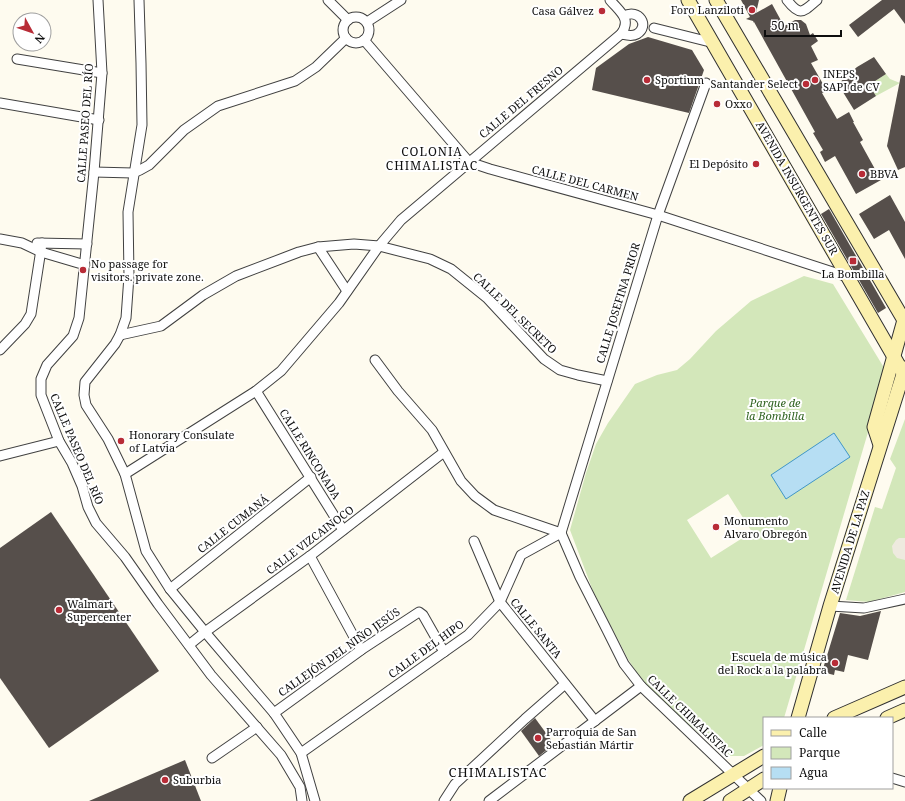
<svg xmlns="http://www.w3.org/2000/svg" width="905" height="801" font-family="'Noto Serif',serif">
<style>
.green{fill:#d3e7ba;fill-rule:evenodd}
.plaza{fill:#eeeadf}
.water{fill:#b6def3;stroke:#4096c7}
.building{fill:#564f4b}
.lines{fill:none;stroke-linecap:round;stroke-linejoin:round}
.street-casing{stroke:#414141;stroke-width:11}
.secondary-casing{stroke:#303030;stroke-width:15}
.street{stroke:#fff;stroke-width:9}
.secondary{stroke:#fbf0ad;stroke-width:13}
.poi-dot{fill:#b82c37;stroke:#fff;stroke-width:1.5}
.labels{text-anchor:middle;stroke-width:4;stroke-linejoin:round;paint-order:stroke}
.poi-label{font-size:11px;fill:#0e0e0e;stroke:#fff;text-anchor:start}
.street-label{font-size:11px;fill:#0e0e0e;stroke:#fff}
.park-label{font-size:11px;font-style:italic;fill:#306321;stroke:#fff}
.neighbourhood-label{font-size:12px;letter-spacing:1px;fill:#0e0e0e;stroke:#fff}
.quarter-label{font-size:13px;letter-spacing:1px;fill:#0e0e0e;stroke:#fff}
</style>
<rect width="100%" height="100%" fill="#fefbef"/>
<g class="green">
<path d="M 886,74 L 890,79 L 900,83 L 876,96 L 869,85 Z"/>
<path d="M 804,276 L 833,284 L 886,371 L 784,718 L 764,718 L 764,745 L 744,756 L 731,756 L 718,748 L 685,722 L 650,688 L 638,675 L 628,659 L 593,591 L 570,530 L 586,473 L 596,444 L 608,423 L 635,384 L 657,375 L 677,370 L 690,359 L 716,331 L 751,301 ZM 728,494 L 752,532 L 711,558 L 687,520 Z"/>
<path d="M 905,419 L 905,592 L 869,602 L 846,600 L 875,507 L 882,509 L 896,468 L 890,459 Z"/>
</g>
<path class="plaza" d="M 899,538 L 905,538 L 905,560 L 897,558 L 893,553 L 892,546 L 896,540 Z"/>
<path class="water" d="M 834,433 L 850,457 L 786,499 L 771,475 Z"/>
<g class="building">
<path d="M 741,0 L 759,0 L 756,13 L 772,4 L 784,26 L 795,20 L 801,20 L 806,24 L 810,35 L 813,33 L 818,41 L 811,46 L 818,60 L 811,63 L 827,91 L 822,93 L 837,119 L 849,112 L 854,122 L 853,122 L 863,140 L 860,142 L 881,180 L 856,194 L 835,156 L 825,162 L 820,152 L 823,150 L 813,133 L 815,132 L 754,22 L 754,23 L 753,21 L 746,19 L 750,17 Z"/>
<path d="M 882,0 L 905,0 L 905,24 L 894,9 L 858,37 L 849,25 Z"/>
<path d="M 648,37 L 692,50 L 704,70 L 689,113 L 592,90 L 596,68 L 629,44 Z"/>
<path d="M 874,57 L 886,74 L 869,85 L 876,96 L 854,110 L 838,84 L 857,67 Z"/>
<path d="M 901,75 L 905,76 L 905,167 L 898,170 L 887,146 Z"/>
<path d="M 890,195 L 905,222 L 905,259 L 889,230 L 874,239 L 859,214 Z"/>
<path d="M 829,209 L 886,308 L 878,313 L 821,214 Z"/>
<path d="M 51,512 L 159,671 L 49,748 L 0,678 L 0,548 Z"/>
<path d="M 881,611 L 868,660 L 848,655 L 844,672 L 835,670 L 834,675 L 822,672 L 840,613 L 860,616 Z"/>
<path d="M 535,718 L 554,744 L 539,756 L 521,731 Z"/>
<path d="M 185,760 L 201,801 L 89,801 Z"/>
</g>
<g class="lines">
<defs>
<g id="street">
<path d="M 98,0 L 102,73 L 94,172 L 79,318 L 73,336 L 47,365 L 41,379 L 41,395 L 59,441 L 72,463 L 82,486 L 88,507 L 96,523 L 125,557 L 158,604 L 211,675 L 281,755 L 300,787 L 302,801"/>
<path d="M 139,0 L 141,63 L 142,125 L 128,212 L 129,276 L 126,318 L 120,335 L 115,344 L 85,382 L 84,395 L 86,405 L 108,439 L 125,474 L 146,551 L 170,589 L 205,632 L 256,692 L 274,713 L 301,753 L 315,801"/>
<path d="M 328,0 L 348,20"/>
<path d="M 787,0 C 800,17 803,12 817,0"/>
<circle cx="356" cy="30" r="13"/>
<path d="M 367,22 L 401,0"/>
<path d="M 654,28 L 714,43"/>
<path d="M 621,34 C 626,35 632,37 637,34 C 650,26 639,8 624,16"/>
<path d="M 364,40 L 469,162 L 490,169 L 658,215 L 848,277"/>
<path d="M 17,59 L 102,73"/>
<path d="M 0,103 L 99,120"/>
<path d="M 94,172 L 133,173 L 140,170 L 149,165 L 184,130 L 218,106 L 295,81 L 316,67 L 346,38"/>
<path d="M 0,239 L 22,243 L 41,252 L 85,265"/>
<path d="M 37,243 L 87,244"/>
<path d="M 318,247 L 347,291"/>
<path d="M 120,335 L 161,326 L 203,295 L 236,276 L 299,252 L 318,247 L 354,244 L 379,246 L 430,259 L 451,269 L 487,298 L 544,359 L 560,370 L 578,375 L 607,381"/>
<path d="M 0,350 L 25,324 L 31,314 L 42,243"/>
<path d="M 375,360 L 398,391 L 432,430 L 461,481 L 475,496 L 494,510 L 561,533"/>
<path d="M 256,391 L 343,530"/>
<path d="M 0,456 L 59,441"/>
<path d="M 125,474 L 256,391 L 281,371 L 339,303 L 379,246 L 401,220 L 621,34 C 632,19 620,12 610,0"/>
<path d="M 561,533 L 658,215 L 706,83"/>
<path d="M 561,533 L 580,577 L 607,630 L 624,664 L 641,686 L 761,801"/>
<path d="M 474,541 L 500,602 L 595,721"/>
<path d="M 310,556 L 361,650"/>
<path d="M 170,589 L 311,477"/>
<path d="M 830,606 L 864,608 L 905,599"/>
<path d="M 189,645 L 205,632 L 310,556 L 444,452"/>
<path d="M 274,713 L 361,650 L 419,612 L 423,615 L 444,652"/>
<path d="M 301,753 L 468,635 L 500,602 L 521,555 L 561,533"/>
<path d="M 212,758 L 257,727"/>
<path d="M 892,778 L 905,782"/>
<path d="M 444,801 L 455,784 L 525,719 L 565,684"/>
<path d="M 489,801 L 641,686"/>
</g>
<g id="secondary">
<path d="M 688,0 L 905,376"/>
<path d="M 716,0 L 905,322"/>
<path d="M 880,445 L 874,427 L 904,320"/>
<path d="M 798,718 L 830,606 L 905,368"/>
<path d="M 834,718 L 905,687"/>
<path d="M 887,718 L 905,710"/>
<path d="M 690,801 L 764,756"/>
<path d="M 730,801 L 764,779"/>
<path d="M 777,801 L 780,788"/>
</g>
</defs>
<use href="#street" class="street-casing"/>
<use href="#secondary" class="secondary-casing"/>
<use href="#street" class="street"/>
<use href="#secondary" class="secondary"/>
</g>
<g class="poi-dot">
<circle cx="752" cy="10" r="4"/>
<circle cx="602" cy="11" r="4"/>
<circle cx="647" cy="80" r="4"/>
<circle cx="815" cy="80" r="4"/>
<circle cx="806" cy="84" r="4"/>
<circle cx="717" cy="104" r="4"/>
<circle cx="756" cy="164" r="4"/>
<circle cx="862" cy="174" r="4"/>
<rect x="849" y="257" width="8" height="8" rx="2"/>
<circle cx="83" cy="270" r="4"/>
<circle cx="121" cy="441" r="4"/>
<circle cx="716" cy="527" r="4"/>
<circle cx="59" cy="610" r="4"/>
<circle cx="835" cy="663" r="4"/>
<circle cx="538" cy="738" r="4"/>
<circle cx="165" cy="780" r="4"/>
</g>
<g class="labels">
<g class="poi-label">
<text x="744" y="14" text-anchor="end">Foro Lanziloti</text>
<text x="594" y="15" text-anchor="end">Casa Gálvez</text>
<text x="823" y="78">INEPS,<tspan x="823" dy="13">SAPI de CV</tspan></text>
<text x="655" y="84">Sportium</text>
<text x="798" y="88" text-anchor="end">Santander Select</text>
<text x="725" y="108">Oxxo</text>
<text x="748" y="168" text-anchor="end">El Depósito</text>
<text x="870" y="178">BBVA</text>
<text x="91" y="268">No passage for<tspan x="91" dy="13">visitors. private zone.</tspan></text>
<text x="853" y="278" text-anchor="middle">La Bombilla</text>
<text x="129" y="439">Honorary Consulate<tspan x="129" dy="13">of Latvia</tspan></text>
<text x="724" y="525">Monumento<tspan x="724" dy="13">Alvaro Obregón</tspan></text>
<text x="67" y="608">Walmart<tspan x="67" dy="13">Supercenter</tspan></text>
<text x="827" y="661" text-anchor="end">Escuela de música<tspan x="827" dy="13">del Rock a la palabra</tspan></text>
<text x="546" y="736">Parroquia de San<tspan x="546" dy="13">Sebastián Mártir</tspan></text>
<text x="173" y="784">Suburbia</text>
</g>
<g class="street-label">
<text transform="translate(521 102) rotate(-40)" y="4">CALLE DEL FRESNO</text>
<text transform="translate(85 123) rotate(-86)" y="4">CALLE PASEO DEL RÍO</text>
<text transform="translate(585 183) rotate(15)" y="4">CALLE DEL CARMEN</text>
<text transform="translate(797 188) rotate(60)" y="4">AVENIDA INSURGENTES SUR</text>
<text transform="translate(618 303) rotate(-73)" y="4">CALLE JOSEFINA PRIOR</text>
<text transform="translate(515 313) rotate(44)" y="4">CALLE DEL SECRETO</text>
<text transform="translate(77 449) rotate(67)" y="4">CALLE PASEO DEL RÍO</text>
<text transform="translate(310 454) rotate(58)" y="4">CALLE RINCONADA</text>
<text transform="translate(233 524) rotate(-38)" y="4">CALLE CUMANÁ</text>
<text transform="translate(310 540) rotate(-37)" y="4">CALLE VIZCAINOCO</text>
<text transform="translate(850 542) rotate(-73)" y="4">AVENIDA DE LA PAZ</text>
<text transform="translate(536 628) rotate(51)" y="4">CALLE SANTA</text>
<text transform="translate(426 649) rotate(-36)" y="4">CALLE DEL HIPO</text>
<text transform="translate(339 652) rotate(-35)" y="4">CALLEJÓN DEL NIÑO JESÚS</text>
<text transform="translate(690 716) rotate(44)" y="4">CALLE CHIMALISTAC</text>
</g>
<g class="park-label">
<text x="775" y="407">Parque de<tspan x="775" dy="13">la Bombilla</tspan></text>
</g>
<g class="neighbourhood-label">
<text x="432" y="156">COLONIA<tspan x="432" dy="14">CHIMALISTAC</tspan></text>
</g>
<g class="quarter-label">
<text x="498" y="777">CHIMALISTAC</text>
</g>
</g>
<rect x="763" y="717" width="130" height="72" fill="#ffffff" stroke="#9f9f9f"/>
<rect x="771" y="730" width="20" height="6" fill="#fbf0ad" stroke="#9f9f9f"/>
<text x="799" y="737" font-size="12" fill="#0e0e0e">Calle</text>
<rect x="771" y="747" width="20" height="12" fill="#d3e7ba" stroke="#9f9f9f"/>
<text x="799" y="757" font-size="12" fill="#0e0e0e">Parque</text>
<rect x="771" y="767" width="20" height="12" fill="#b6def3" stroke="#9f9f9f"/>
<text x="799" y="777" font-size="12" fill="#0e0e0e">Agua</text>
<g transform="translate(32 32) rotate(130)"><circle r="19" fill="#ffffff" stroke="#9f9f9f"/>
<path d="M0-3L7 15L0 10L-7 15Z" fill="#b82c37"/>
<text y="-6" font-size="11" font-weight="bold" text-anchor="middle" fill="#0e0e0e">N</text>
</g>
<path d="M765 30v6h76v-6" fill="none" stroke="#0e0e0e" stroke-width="2"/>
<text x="771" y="30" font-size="12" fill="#0e0e0e" stroke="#ffffff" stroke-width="3" paint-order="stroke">50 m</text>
</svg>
